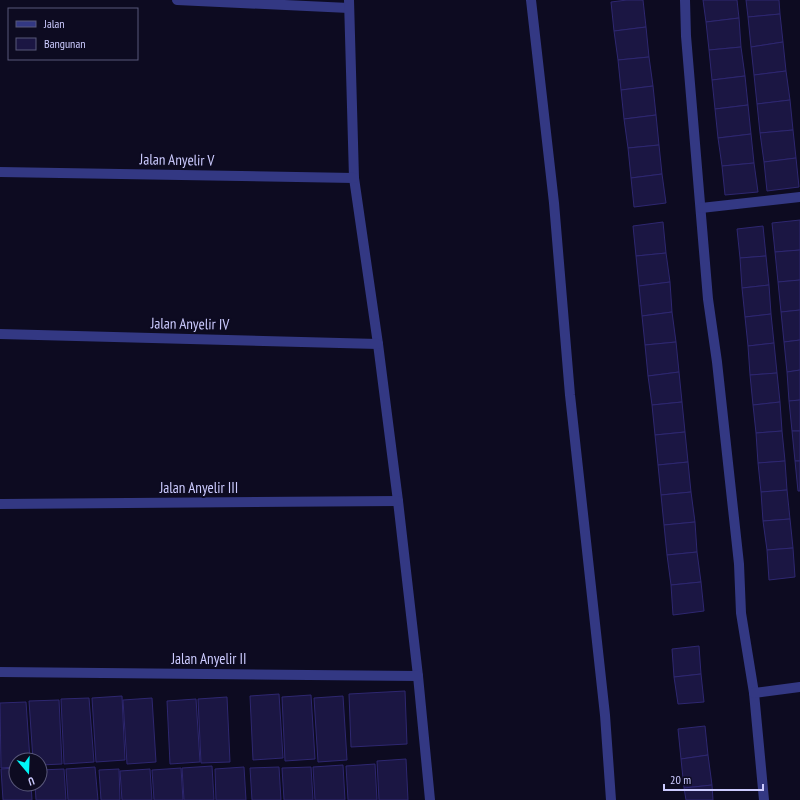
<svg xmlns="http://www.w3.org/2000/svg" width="800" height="800" font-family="'PT Sans Narrow',sans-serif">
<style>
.building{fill:#1b1643;stroke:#2e2770}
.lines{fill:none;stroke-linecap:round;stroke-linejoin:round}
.street{stroke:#333883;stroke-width:10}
.labels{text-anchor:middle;stroke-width:4;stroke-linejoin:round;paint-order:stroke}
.street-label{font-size:15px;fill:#cccbff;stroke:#0d0b21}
</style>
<rect width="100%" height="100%" fill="#0d0b21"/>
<g class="building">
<path d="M 627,0 L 643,0 L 646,27 L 614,31 L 611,2 Z"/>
<path d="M 703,0 L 737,0 L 739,18 L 706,22 Z"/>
<path d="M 746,0 L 779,0 L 780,14 L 748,17 Z"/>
<path d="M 780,14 L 783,42 L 751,47 L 748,17 Z"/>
<path d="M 739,18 L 741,47 L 709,50 L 706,22 Z"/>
<path d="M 646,27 L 649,57 L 618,60 L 614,31 Z"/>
<path d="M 783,42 L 786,71 L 754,75 L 751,47 Z"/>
<path d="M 741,47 L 745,76 L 712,80 L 709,50 Z"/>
<path d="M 649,57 L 653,86 L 621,90 L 618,60 Z"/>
<path d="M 786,71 L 790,100 L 757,104 L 754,75 Z"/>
<path d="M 745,76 L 748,105 L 715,109 L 712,80 Z"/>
<path d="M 653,86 L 656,115 L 624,119 L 621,90 Z"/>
<path d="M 790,100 L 793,130 L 760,133 L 757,104 Z"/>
<path d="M 748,105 L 751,134 L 718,138 L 715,109 Z"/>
<path d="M 656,115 L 659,145 L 628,148 L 624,119 Z"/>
<path d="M 793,130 L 796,158 L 764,162 L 760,133 Z"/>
<path d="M 751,134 L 754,163 L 722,166 L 718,138 Z"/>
<path d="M 659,145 L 662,174 L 631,178 L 628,148 Z"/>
<path d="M 796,158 L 799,187 L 767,191 L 764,162 Z"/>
<path d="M 754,163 L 758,192 L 725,195 L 722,166 Z"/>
<path d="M 662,174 L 666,203 L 634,207 L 631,178 Z"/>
<path d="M 800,220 L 800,250 L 775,252 L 772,223 Z"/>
<path d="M 663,222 L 666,253 L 636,256 L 633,226 Z"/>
<path d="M 763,226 L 766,256 L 740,258 L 737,229 Z"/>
<path d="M 800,250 L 800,280 L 778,282 L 775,252 Z"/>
<path d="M 666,253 L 670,282 L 639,286 L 636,256 Z"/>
<path d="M 766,256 L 769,285 L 742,288 L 740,258 Z"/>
<path d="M 800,280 L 800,310 L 781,312 L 778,282 Z"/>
<path d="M 670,282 L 672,312 L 642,316 L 639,286 Z"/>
<path d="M 769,285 L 771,314 L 745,317 L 742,288 Z"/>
<path d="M 800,310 L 800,340 L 784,342 L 781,312 Z"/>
<path d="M 672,312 L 676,342 L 645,345 L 642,316 Z"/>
<path d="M 771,314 L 774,343 L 748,346 L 745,317 Z"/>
<path d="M 800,340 L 800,370 L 787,372 L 784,342 Z"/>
<path d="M 676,342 L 679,372 L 648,376 L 645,345 Z"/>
<path d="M 774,343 L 777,373 L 750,375 L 748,346 Z"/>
<path d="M 800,370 L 800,400 L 789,401 L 787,372 Z"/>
<path d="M 679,372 L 682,402 L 652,405 L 648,376 Z"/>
<path d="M 777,373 L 780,402 L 753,405 L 750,375 Z"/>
<path d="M 800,400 L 800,431 L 792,431 L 789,401 Z"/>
<path d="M 682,402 L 685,432 L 655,435 L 652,405 Z"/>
<path d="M 780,402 L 782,431 L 756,433 L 753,405 Z"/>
<path d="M 782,431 L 785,461 L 758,463 L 756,433 Z"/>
<path d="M 792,431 L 800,431 L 800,461 L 795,461 Z"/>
<path d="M 685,432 L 688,462 L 658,465 L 655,435 Z"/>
<path d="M 785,461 L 787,490 L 761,492 L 758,463 Z"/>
<path d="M 795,461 L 800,461 L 800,491 L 798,491 Z"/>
<path d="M 688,462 L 691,492 L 661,495 L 658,465 Z"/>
<path d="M 787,490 L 790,519 L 763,521 L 761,492 Z"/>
<path d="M 691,492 L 695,522 L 664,525 L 661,495 Z"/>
<path d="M 790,519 L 793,548 L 767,550 L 763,521 Z"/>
<path d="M 695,522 L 697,552 L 667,555 L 664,525 Z"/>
<path d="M 793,548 L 795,577 L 769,580 L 767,550 Z"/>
<path d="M 697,552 L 701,582 L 671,585 L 667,555 Z"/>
<path d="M 701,582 L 704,611 L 673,615 L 671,585 Z"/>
<path d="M 699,646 L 701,674 L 674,677 L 672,649 Z"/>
<path d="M 701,674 L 704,702 L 678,704 L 674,677 Z"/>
<path d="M 405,691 L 407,744 L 351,747 L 349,694 Z"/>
<path d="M 279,694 L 283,758 L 253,760 L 250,696 Z"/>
<path d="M 311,695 L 315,759 L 285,761 L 282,697 Z"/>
<path d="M 122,696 L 125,760 L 96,762 L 92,698 Z"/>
<path d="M 343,696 L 347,760 L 318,762 L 314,698 Z"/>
<path d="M 227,697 L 230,762 L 201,763 L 198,699 Z"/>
<path d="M 89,698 L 94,762 L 64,764 L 61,699 Z"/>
<path d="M 152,698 L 156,762 L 127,764 L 123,700 Z"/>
<path d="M 196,699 L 200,762 L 170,764 L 167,701 Z"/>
<path d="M 59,700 L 62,764 L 40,765 L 40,760 L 33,760 L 29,701 Z"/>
<path d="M 26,702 L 30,760 L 16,760 L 16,767 L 1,768 L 0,703 Z"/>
<path d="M 705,726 L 708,755 L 681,759 L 678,729 Z"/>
<path d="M 708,755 L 712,785 L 684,788 L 681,759 Z"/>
<path d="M 406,759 L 408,800 L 379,800 L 377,761 Z"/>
<path d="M 375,764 L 377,800 L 348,800 L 346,766 Z"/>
<path d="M 343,765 L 345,800 L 315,800 L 313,767 Z"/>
<path d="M 212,766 L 214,800 L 184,800 L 182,768 Z"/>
<path d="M 95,767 L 98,800 L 68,800 L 66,769 Z"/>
<path d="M 244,767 L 246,800 L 216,800 L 215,769 Z"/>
<path d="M 279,767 L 281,800 L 252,800 L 250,768 Z"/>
<path d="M 311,767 L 313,800 L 284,800 L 282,768 Z"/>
<path d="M 16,768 L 16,784 L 31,784 L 32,800 L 3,800 L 1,769 Z"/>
<path d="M 181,768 L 183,800 L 154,800 L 152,770 Z"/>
<path d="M 64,769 L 66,800 L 36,800 L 35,784 L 40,784 L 40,770 Z"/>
<path d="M 119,769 L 120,800 L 101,800 L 99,770 Z"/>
<path d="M 150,769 L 152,800 L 122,800 L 120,771 Z"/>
<path d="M 712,785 L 713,800 L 686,800 L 684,788 Z"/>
</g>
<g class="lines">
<g class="street">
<path d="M 177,0 L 349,8"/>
<path d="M 349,0 L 354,178 L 378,344 L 398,501 L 418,676 L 430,800"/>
<path d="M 531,0 L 554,203 L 570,395 L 605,715 L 611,800"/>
<path d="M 685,0 L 686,36 L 708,299 L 717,362 L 739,564 L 741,613 L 754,693 L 764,800"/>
<path d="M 0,172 L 354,178"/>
<path d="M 701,208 L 800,197"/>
<path d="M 0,334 L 378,344"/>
<path d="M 0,504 L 398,501"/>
<path d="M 0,672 L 418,676"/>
<path d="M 754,693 L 800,687"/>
</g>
</g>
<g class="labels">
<g class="street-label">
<text transform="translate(177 160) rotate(1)" y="5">Jalan Anyelir V</text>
<text transform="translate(190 324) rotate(1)" y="5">Jalan Anyelir IV</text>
<text x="199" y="493">Jalan Anyelir III</text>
<text x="209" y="664">Jalan Anyelir II</text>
</g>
</g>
<rect x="8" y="8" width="130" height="52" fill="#0d0b21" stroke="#59587a"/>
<rect x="16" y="21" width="20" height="6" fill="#333883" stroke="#59587a"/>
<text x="44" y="28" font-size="12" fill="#cccbff">Jalan</text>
<rect x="16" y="38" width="20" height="12" fill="#1b1643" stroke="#59587a"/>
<text x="44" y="48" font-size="12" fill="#cccbff">Bangunan</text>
<g transform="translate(28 772) rotate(161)"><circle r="19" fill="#0d0b21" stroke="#59587a"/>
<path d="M0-3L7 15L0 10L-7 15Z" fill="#00f5f6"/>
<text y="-6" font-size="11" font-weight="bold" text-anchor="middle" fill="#cccbff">U</text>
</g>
<path d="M664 784v6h99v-6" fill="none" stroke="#cccbff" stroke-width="2"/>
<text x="670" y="784" font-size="12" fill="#cccbff" stroke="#0d0b21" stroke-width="3" paint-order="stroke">20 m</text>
</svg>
